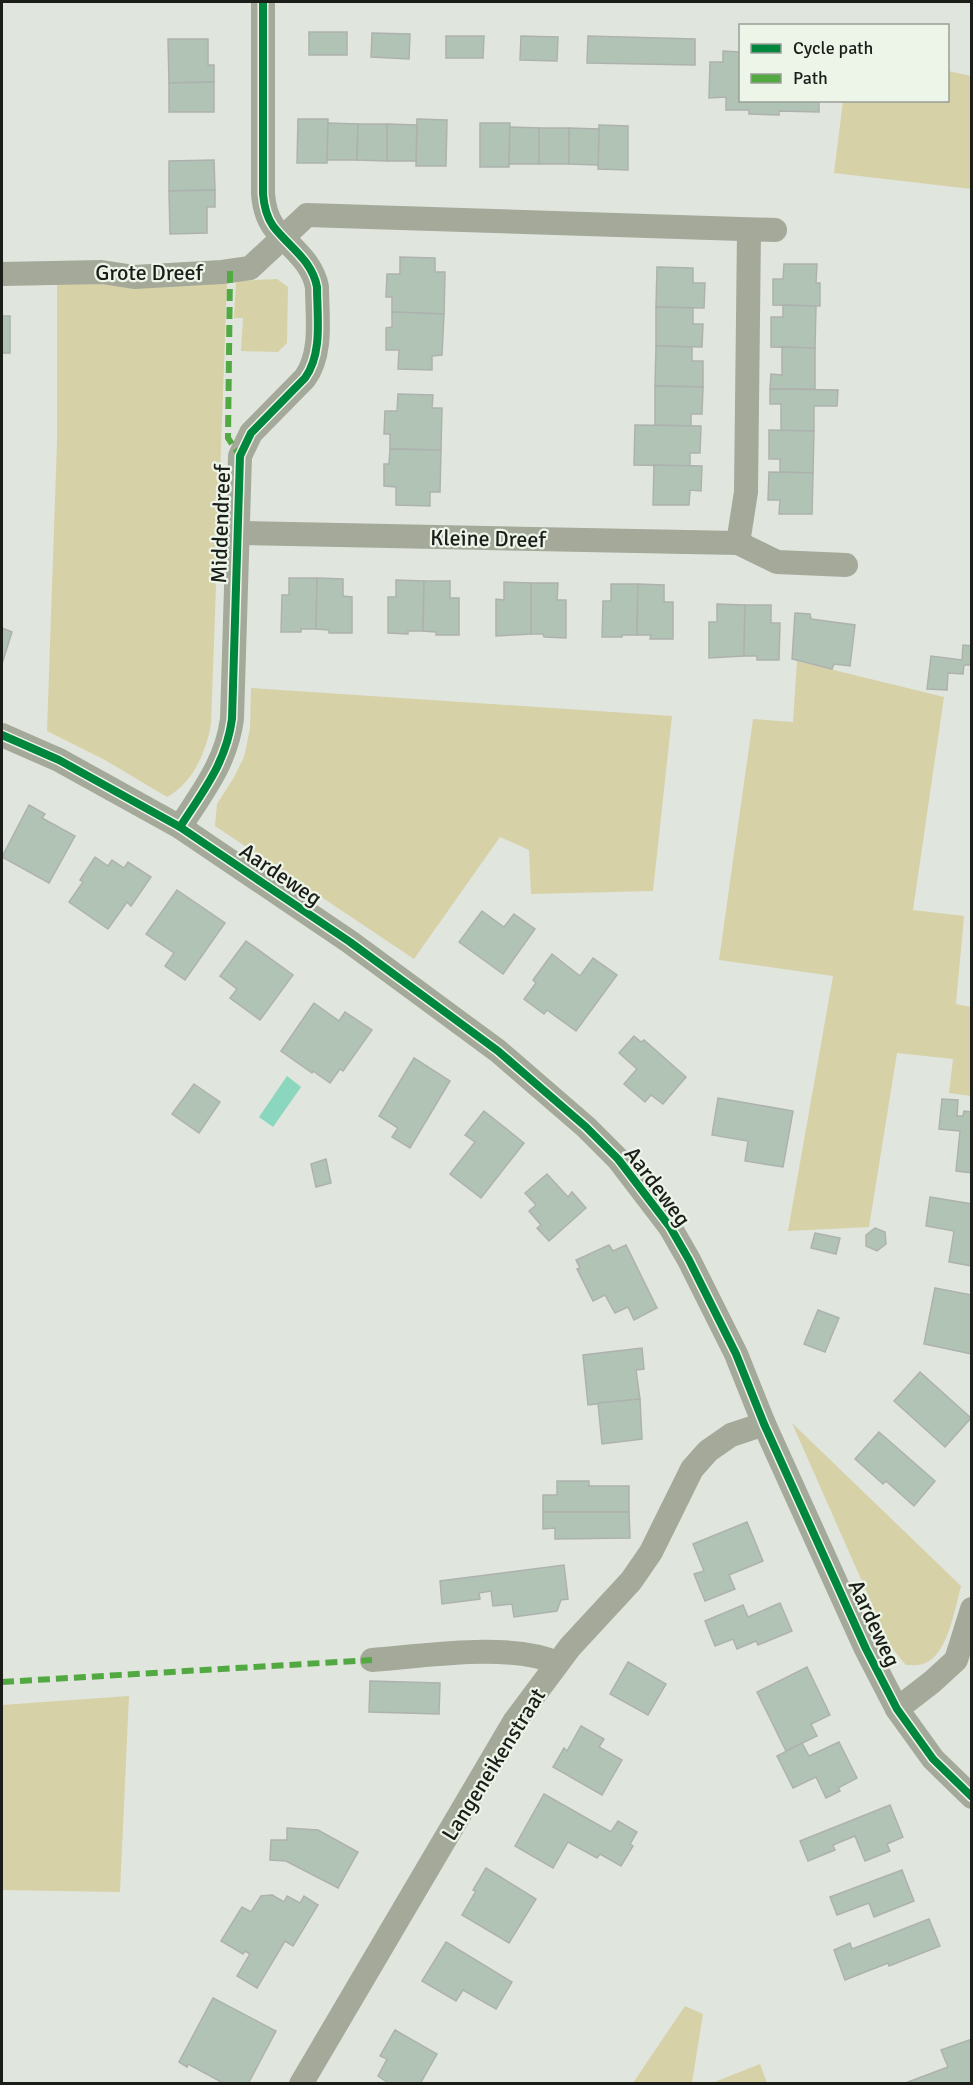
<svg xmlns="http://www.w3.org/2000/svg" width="973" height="2085" font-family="Signika,sans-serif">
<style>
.green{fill:#d7d1a7}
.water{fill:#8ad6be}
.building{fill:#b1c3b5;stroke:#aeb2ae;stroke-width:1.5}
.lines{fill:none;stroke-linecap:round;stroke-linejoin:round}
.minor{stroke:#a4a99a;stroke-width:24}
.quiet{stroke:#52a942;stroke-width:6;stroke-dasharray:12 6;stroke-linecap:butt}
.cycleway-casing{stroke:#edf5e9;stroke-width:11}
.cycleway{stroke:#00873e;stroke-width:8}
.labels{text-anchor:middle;stroke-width:4.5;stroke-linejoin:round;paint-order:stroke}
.street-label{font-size:22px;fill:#1b1d19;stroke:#edf5e9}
</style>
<rect width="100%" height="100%" fill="#e0e5de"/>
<g class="green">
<path d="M 948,71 L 971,76 L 971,189 L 834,173 L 843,101 L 948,100 Z"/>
<path d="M 277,279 L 288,287 L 287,343 L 278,352 L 241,351 L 243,318 L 234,318 L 236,281 Z"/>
<path d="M 227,282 L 211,724 C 206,752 193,783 167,797 L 105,760 L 47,731 L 57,442 L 57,283 Z"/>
<path d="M 797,661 L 944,697 L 913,910 L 964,916 L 956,1004 L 971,1007 L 971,1096 L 949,1093 L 953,1059 L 897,1053 L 869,1227 L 788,1231 L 833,976 L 719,960 L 753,719 L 793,722 Z"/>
<path d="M 251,688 L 672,716 L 653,891 L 531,894 L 529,850 L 500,837 L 414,959 L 215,826 L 217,804 L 233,779 L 244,757 L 250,729 Z"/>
<path d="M 792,1423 L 961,1586 C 955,1608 948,1654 925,1663 C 920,1666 912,1665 906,1665 L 891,1647 Z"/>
<path d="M 129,1696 L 120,1892 L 2,1890 L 2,1705 Z"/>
<path d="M 685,2006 L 703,2014 L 692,2083 L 633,2083 Z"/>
<path d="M 760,2064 L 767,2083 L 712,2083 Z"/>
</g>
<path class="water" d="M 287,1076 L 301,1087 L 273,1127 L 259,1117 Z"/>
<g class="building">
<rect x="309" y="32" width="38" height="23"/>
<path d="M 372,33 L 410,34 L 409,59 L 371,57 Z"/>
<path d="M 446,36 L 484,36 L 483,58 L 446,58 Z"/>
<path d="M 521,36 L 558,37 L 557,61 L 520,60 Z"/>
<path d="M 588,36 L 695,39 L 695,65 L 587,63 Z"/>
<path d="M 168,39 L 208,39 L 208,65 L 214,65 L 214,82 L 169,83 Z"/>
<path d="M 723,51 L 740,52 L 740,100 L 819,100 L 819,112 L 779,111 L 779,115 L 749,114 L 749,110 L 726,110 L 726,97 L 709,98 L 710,62 L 723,62 Z"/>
<path d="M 214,82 L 214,112 L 169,112 L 169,83 Z"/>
<path d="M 298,119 L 328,119 L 327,163 L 297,163 Z"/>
<path d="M 417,119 L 447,120 L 446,166 L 416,166 Z"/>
<path d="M 328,123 L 358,124 L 357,160 L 327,160 Z"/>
<path d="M 480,123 L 510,123 L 509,167 L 480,167 Z"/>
<path d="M 358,124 L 387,124 L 387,161 L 357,160 Z"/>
<path d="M 387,124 L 417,125 L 416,161 L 387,161 Z"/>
<path d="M 599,125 L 628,126 L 628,170 L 598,169 Z"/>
<path d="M 510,127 L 539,128 L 539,164 L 509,164 Z"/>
<rect x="539" y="128" width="30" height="36"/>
<path d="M 569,128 L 599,129 L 598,165 L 569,164 Z"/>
<path d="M 214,160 L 215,190 L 169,191 L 169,161 Z"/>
<path d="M 215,190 L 215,207 L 207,207 L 207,233 L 170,234 L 169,191 Z"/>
<path d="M 400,257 L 435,258 L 435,272 L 445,272 L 444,314 L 392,312 L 392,297 L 386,297 L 387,274 L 400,274 Z"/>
<path d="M 784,264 L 817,264 L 816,283 L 820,283 L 820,306 L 773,305 L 773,279 L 783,279 Z"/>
<path d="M 657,267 L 693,268 L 693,283 L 705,283 L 704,308 L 656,307 Z"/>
<path d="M 783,305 L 816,306 L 815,348 L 771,347 L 771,317 L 783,317 Z"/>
<path d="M 656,307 L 693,308 L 693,324 L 703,324 L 702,347 L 656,346 Z"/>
<path d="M 392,312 L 444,314 L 442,355 L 432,356 L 432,370 L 398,369 L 399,350 L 386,350 L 386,328 L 392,327 Z"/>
<rect x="2" y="316" width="8" height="37"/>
<path d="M 656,346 L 692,347 L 692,361 L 703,361 L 703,387 L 655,386 Z"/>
<path d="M 782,347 L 815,348 L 815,389 L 770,389 L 771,374 L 782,375 Z"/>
<path d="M 655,386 L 703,387 L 702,414 L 691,414 L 691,426 L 655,425 Z"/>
<path d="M 770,389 L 838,390 L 837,406 L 814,406 L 814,431 L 781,431 L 781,404 L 770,404 Z"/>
<path d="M 398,394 L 433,395 L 432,408 L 442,408 L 441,450 L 390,449 L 390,434 L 384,434 L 385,411 L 397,411 Z"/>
<path d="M 635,425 L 701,426 L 700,453 L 690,453 L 690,466 L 634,465 Z"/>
<path d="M 769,430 L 814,431 L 813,473 L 780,472 L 780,459 L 769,459 Z"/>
<path d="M 390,449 L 441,450 L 440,492 L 430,492 L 430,506 L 396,505 L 396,487 L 384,486 L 384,464 L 389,464 Z"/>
<path d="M 654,465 L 702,466 L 701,491 L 690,490 L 689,505 L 653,505 Z"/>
<path d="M 769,472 L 813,473 L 812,514 L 779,514 L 780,500 L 768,500 Z"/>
<path d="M 289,578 L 317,578 L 316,629 L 301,629 L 301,632 L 281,632 L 282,595 L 289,595 Z"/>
<path d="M 317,578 L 343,579 L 343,596 L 352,597 L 352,633 L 329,633 L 329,630 L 316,629 Z"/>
<path d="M 396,580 L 424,581 L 423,631 L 408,631 L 408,634 L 388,633 L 388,597 L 396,597 Z"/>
<path d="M 424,581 L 450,581 L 450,598 L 459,598 L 459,635 L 436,635 L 436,632 L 423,631 Z"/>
<path d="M 504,582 L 531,583 L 531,634 L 496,636 L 496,599 L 504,600 Z"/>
<path d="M 531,583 L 558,583 L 557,600 L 566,600 L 566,638 L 544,637 L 543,634 L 531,634 Z"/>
<path d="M 611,584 L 638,584 L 637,635 L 622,635 L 622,637 L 602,637 L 603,601 L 611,601 Z"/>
<path d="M 638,584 L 664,585 L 664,602 L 673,602 L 673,639 L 650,639 L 651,635 L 637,635 Z"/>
<path d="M 717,604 L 745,605 L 744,656 L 709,658 L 709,622 L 717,622 Z"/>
<path d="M 745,605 L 771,605 L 771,623 L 780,623 L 779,660 L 757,660 L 757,656 L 744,656 Z"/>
<path d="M 795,613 L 810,614 L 811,619 L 855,625 L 850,666 L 834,664 L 832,669 L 792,659 Z"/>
<path d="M 2,628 L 12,632 L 2,664 Z"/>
<path d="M 963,645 L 972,646 L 972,665 L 964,665 L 963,674 L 948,673 L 947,690 L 927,689 L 931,656 L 962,660 Z"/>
<path d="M 29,805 L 45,814 L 42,818 L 75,836 L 49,883 L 2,857 Z"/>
<path d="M 95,857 L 108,866 L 112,860 L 124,868 L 128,862 L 151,877 L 131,906 L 127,902 L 108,929 L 69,902 L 83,882 L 80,880 Z"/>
<path d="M 177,890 L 225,923 L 185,980 L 165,966 L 174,953 L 146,934 Z"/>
<path d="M 482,911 L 504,927 L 514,914 L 535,929 L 503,974 L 459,942 Z"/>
<path d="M 246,941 L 293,975 L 260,1020 L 230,998 L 237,989 L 220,976 Z"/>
<path d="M 552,954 L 580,976 L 593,958 L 617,975 L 576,1031 L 547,1010 L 544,1014 L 524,999 L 536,983 L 533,980 Z"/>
<path d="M 314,1003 L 339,1021 L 345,1012 L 372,1030 L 343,1071 L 340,1069 L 330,1083 L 313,1071 L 312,1073 L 281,1051 Z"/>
<path d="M 634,1036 L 641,1042 L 644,1040 L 686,1077 L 663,1104 L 651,1095 L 645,1102 L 624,1084 L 637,1069 L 619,1053 Z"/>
<path d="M 414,1058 L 450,1081 L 410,1148 L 392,1137 L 398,1128 L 379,1116 Z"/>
<path d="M 194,1084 L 220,1102 L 199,1133 L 172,1114 Z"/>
<path d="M 718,1098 L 793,1111 L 783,1167 L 745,1161 L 748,1141 L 712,1135 Z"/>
<path d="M 942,1099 L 958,1100 L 957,1116 L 963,1116 L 964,1111 L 972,1112 L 972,1173 L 956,1171 L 960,1131 L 939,1129 Z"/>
<path d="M 484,1111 L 524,1143 L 481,1198 L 450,1174 L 475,1142 L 465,1135 Z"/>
<path d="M 326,1159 L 331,1183 L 316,1187 L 311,1164 Z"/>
<path d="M 547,1174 L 568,1197 L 572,1192 L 586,1208 L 549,1241 L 537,1228 L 541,1225 L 529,1211 L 536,1205 L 525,1193 Z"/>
<path d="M 930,1197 L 972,1204 L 972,1266 L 949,1262 L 954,1231 L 926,1226 Z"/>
<path d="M 875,1228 L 885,1232 L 886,1244 L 877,1251 L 866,1246 L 866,1235 Z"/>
<path d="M 815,1233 L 840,1238 L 836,1254 L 811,1248 Z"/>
<path d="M 609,1245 L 613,1251 L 626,1245 L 657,1308 L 634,1320 L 628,1307 L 615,1313 L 605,1295 L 593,1301 L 577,1269 L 580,1268 L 576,1260 Z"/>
<path d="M 935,1288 L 972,1295 L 972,1354 L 924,1344 Z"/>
<path d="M 818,1310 L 839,1318 L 825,1352 L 804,1344 Z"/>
<path d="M 642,1348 L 644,1369 L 636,1370 L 640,1399 L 588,1405 L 583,1355 Z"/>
<path d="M 920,1372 L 971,1418 L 945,1447 L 894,1401 Z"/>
<path d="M 640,1399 L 642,1439 L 602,1444 L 598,1403 Z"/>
<path d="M 879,1432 L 935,1481 L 914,1506 L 886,1481 L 883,1484 L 855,1459 Z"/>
<path d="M 557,1481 L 589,1481 L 589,1486 L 629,1486 L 629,1512 L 543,1512 L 543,1495 L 557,1495 Z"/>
<path d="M 543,1512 L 629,1512 L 630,1538 L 555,1539 L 555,1528 L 543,1529 Z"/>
<path d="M 747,1522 L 763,1561 L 729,1575 L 735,1589 L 705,1601 L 694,1574 L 704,1571 L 693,1544 Z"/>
<path d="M 564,1565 L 568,1599 L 561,1600 L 557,1611 L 514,1617 L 512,1604 L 493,1606 L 491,1591 L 479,1593 L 480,1599 L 442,1604 L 440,1581 Z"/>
<path d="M 780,1603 L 792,1631 L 758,1645 L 756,1641 L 737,1649 L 733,1639 L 715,1646 L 705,1621 L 743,1605 L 748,1617 Z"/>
<path d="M 628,1662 L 666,1684 L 648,1715 L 610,1694 Z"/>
<path d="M 807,1667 L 830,1715 L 811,1724 L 817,1736 L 786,1751 L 757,1692 Z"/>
<path d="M 370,1681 L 440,1683 L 439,1714 L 369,1712 Z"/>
<path d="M 581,1726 L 604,1739 L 599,1747 L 622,1760 L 602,1795 L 553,1767 L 564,1748 L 567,1751 Z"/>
<path d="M 839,1742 L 857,1778 L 838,1788 L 840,1791 L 826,1798 L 816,1777 L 793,1788 L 777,1756 L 802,1743 L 809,1756 Z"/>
<path d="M 544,1794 L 611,1832 L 618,1821 L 637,1832 L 630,1844 L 633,1846 L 621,1866 L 600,1854 L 597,1858 L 568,1842 L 553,1868 L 515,1846 Z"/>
<path d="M 890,1805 L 903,1837 L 887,1844 L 890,1851 L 865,1861 L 855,1836 L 833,1845 L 835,1850 L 808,1861 L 800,1841 Z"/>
<path d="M 287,1828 L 318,1830 L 358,1852 L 338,1888 L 286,1861 L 270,1860 L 271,1840 L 287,1840 Z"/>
<path d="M 486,1868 L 536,1899 L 509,1943 L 462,1915 L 476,1891 L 473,1890 Z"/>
<path d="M 902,1870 L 914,1901 L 874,1917 L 869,1903 L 837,1915 L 830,1897 Z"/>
<path d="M 272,1895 L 284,1902 L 287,1896 L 300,1903 L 304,1896 L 318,1905 L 293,1946 L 285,1941 L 257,1988 L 237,1976 L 250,1954 L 245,1951 L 243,1954 L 221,1941 L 242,1907 L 251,1912 L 261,1896 Z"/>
<path d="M 929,1919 L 940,1946 L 889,1966 L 888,1963 L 845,1980 L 834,1950 L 850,1943 L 852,1949 Z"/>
<path d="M 446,1942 L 512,1982 L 496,2009 L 463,1990 L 456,2001 L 422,1981 Z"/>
<path d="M 213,1998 L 276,2031 L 248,2084 L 225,2084 L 188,2064 L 187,2067 L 179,2062 Z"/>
<path d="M 395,2030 L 437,2054 L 420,2084 L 390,2084 L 378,2076 L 387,2059 L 380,2056 Z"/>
<path d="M 972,2039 L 972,2084 L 909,2084 L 908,2082 L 948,2067 L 941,2050 Z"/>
</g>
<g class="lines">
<g class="minor">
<path d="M 2,274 L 102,272 L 134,277 L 222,272 L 250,268 L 307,215 L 775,230"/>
<path d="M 238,533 L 738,543 L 777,562 L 846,565"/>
<path d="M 738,543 L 746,492 L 749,230"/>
<path d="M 2,735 L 59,760 L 180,827 L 350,942 L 498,1051 L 586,1127 L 618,1159 L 670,1227 L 689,1260 L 736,1354 L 764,1424 L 866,1649 L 897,1709 L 933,1759 L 972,1797"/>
<path d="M 180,827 C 203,791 226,763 232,719 L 240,456 L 251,433 L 305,378 C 323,353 317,317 317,287 C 312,260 289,247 273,226 C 266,216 264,206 263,194 L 263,2"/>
<path d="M 372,1660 C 424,1656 510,1642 557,1663"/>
<path d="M 897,1709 L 932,1682 L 956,1660 L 972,1609"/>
<path d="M 301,2084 L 514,1722 L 570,1647 L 631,1581 L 651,1552 L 692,1469 L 708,1451 L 731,1435 L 764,1424"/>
</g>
<g class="quiet">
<path d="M 230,271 L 228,438 L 240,456"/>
<path d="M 2,1682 L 372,1660"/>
</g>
<defs>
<g id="cycleway">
<path d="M 2,735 L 59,760 L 180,827 L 350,942 L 498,1051 L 586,1127 L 618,1159 L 670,1227 L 689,1260 L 736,1354 L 764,1424 L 866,1649 L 897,1709 L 933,1759 L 972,1797"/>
<path d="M 180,827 C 203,791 226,763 232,719 L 240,456 L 251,433 L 305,378 C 323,353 317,317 317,287 C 312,260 289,247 273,226 C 266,216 264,206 263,194 L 263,2"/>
</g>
</defs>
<use href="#cycleway" class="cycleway-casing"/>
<use href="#cycleway" class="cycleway"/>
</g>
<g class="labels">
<g class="street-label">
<text x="149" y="280">Grote Dreef</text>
<text transform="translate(220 524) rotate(-88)" y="8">Middendreef</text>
<text transform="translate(488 538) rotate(1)" y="8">Kleine Dreef</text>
<text transform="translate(281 874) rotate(34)" y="8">Aardeweg</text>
<text transform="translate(658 1186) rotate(53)" y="8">Aardeweg</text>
<text transform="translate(875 1623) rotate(65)" y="8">Aardeweg</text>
<text transform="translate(493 1764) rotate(-58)" y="8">Langeneikenstraat</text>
</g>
</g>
<rect width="973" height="2085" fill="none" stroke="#1b1d19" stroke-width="6"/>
<rect x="739" y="24" width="210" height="78" fill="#edf5e9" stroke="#999f96" stroke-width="1.5"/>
<rect x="751" y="44" width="30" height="9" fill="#00873e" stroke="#999f96" stroke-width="1.5"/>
<text x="793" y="54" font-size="18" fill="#1b1d19">Cycle path</text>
<rect x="751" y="74" width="30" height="9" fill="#52a942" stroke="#999f96" stroke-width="1.5"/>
<text x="793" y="84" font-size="18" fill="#1b1d19">Path</text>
</svg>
